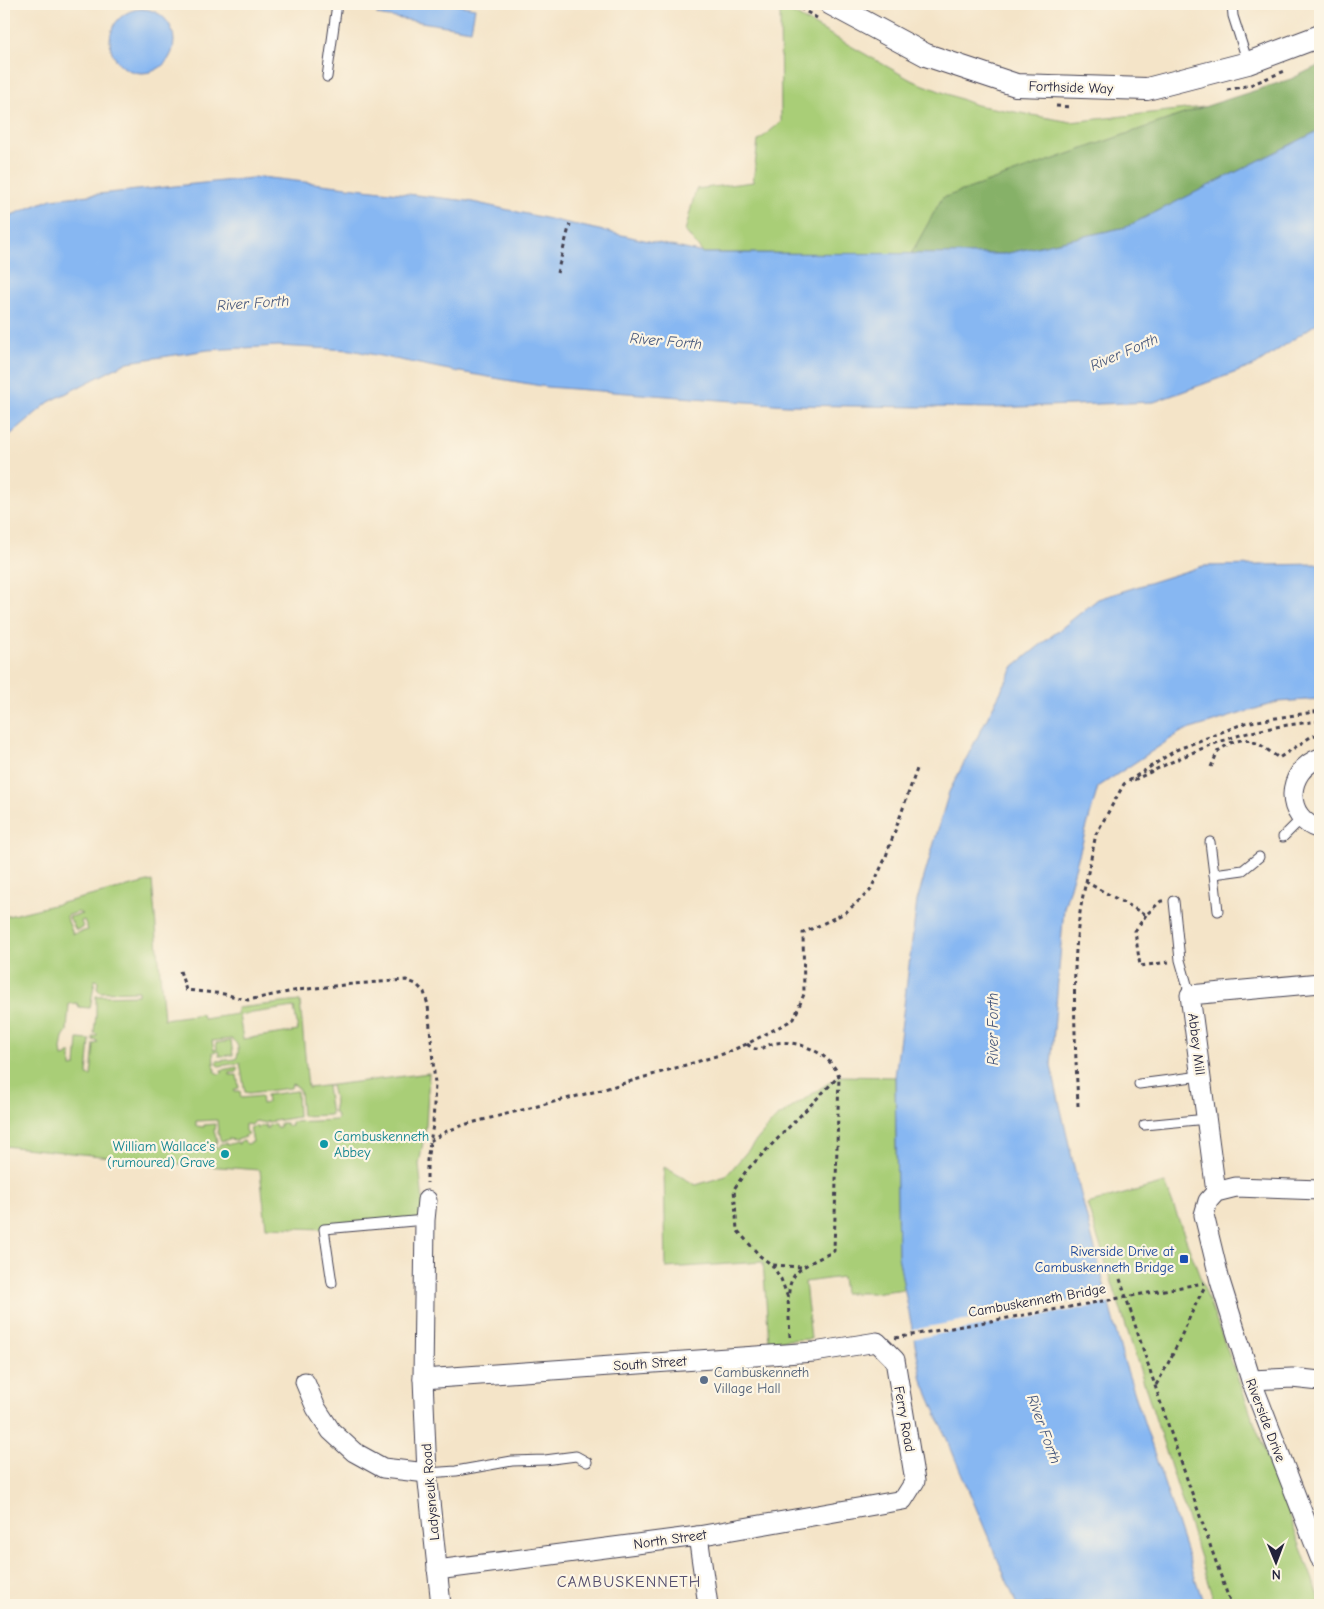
<svg xmlns="http://www.w3.org/2000/svg" width="1324" height="1609" font-family="'Comic Neue',sans-serif">
<style>
.green{fill:#a9ce77;stroke:#667859;fill-rule:evenodd}
.forest{fill:#86b168;stroke:#546a52}
.water{fill:#87b7f2;stroke:#546c96}
.pier{fill:#f4e4c8}
.lines{fill:none;stroke-linecap:round;stroke-linejoin:round}
.service-casing{stroke:#423f50;stroke-width:11}
.minor-casing{stroke:#423f50;stroke-width:21}
.tertiary-casing{stroke:#423f50;stroke-width:24}
.path{stroke:#423f50;stroke-width:3;stroke-dasharray:4 4;stroke-linecap:butt}
.service{stroke:#fff;stroke-width:9}
.minor{stroke:#fff;stroke-width:19}
.tertiary{stroke:#fff;stroke-width:22}
.culture-dot{fill:#0f9aa8;stroke:#fcf5e5;stroke-width:2}
.transit-dot{fill:#1a4fb4;stroke:#fcf5e5;stroke-width:2}
.service-dot{fill:#5c6f8a;stroke:#fcf5e5;stroke-width:2}
.labels{text-anchor:middle;stroke-width:4.5;stroke-linejoin:round;paint-order:stroke}
.street-label{font-size:14px;fill:#22223b;stroke:#fcf5e5}
.culture-label{font-size:14px;fill:#0d838f;stroke:#fcf5e5;text-anchor:start}
.transit-label{font-size:14px;fill:#164399;stroke:#fcf5e5;text-anchor:end}
.service-label{font-size:14px;fill:#4e5e75;stroke:#fcf5e5;text-anchor:start}
.water-label{font-size:15px;font-style:italic;fill:#45567b;stroke:#fcf5e5}
.quarter-label{font-size:16px;letter-spacing:1px;fill:#544e6e;stroke:#fcf5e5}
</style>
<rect width="100%" height="100%" fill="#fcf5e5"/>
<filter id="ink" filterUnits="userSpaceOnUse"><feTurbulence type="fractalNoise" baseFrequency=".02" numOctaves="2"/><feDisplacementMap in="SourceGraphic" scale="10" xChannelSelector="R" yChannelSelector="G"/><feConvolveMatrix kernelMatrix="1 2 1 2 8 2 1 2 1" color-interpolation-filters="sRGB"/></filter>
<filter id="wash" filterUnits="userSpaceOnUse"><feTurbulence type="fractalNoise" baseFrequency=".0096" numOctaves="4" result="noise"/><feDisplacementMap in="SourceGraphic" scale="20" xChannelSelector="R" yChannelSelector="G"/><feGaussianBlur stdDeviation="1.12" result="paint"/><feColorMatrix in="noise" values="0 0 0 0 0 0 0 0 0 0 0 0 0 0 0 0 0 1.4 0 .05"/><feComposite in="paint" operator="in"/></filter>
<g filter="url(#wash)">
<rect width="100%" height="100%" fill="#f4e4c8"/>
<g class="green">
<path d="M 780,6 L 911,80 L 976,105 L 1071,122 L 1204,107 L 943,198 L 911,254 L 703,253 L 685,231 L 696,189 L 753,182 L 758,141 L 781,122 Z"/>
<path d="M 152,881 L 164,1019 L 202,1014 L 203,1019 L 237,1014 L 237,1008 L 300,1001 L 308,1088 L 429,1073 L 426,1125 L 419,1165 L 425,1220 L 324,1229 L 266,1227 L 260,1170 L 178,1164 L 4,1146 L 4,917 ZM 78,912 L 82,914 L 69,917 L 76,930 L 83,928 L 81,921 L 84,920 L 88,930 L 73,934 L 66,916 ZM 95,980 L 98,981 L 97,989 L 100,992 L 138,991 L 138,995 L 96,996 L 96,1015 L 94,1033 L 97,1034 L 97,1036 L 93,1036 L 93,1040 L 97,1041 L 98,1043 L 94,1044 L 91,1076 L 87,1075 L 90,1040 L 78,1039 L 76,1066 L 71,1067 L 71,1053 L 68,1053 L 67,1056 L 62,1057 L 61,1049 L 63,1037 L 67,1031 L 69,1004 L 77,1003 L 79,1007 L 90,1008 ZM 294,1007 L 298,1031 L 243,1039 L 239,1015 ZM 231,1039 C 239,1043 240,1051 236,1059 L 217,1061 L 216,1064 L 219,1066 L 240,1063 L 245,1092 L 249,1093 L 291,1088 L 292,1084 L 297,1086 L 300,1092 L 302,1116 L 331,1115 L 327,1086 L 331,1086 L 335,1102 L 333,1112 L 335,1112 L 337,1117 L 336,1120 L 291,1122 L 291,1126 L 287,1126 L 286,1123 L 280,1123 L 280,1127 L 276,1127 L 275,1124 L 269,1125 L 268,1128 L 266,1128 L 266,1125 L 259,1127 L 258,1129 L 256,1126 L 250,1128 L 253,1142 L 247,1144 L 244,1141 L 239,1142 L 239,1144 L 238,1144 L 237,1142 L 227,1145 L 226,1143 L 220,1144 L 218,1148 L 214,1147 L 217,1141 L 214,1131 L 215,1124 L 204,1125 L 204,1127 L 196,1126 L 196,1121 L 217,1120 L 218,1133 L 221,1141 L 227,1140 L 228,1139 L 237,1140 L 246,1137 L 245,1135 L 249,1134 L 245,1131 L 245,1124 L 252,1125 L 255,1121 L 266,1123 L 267,1120 L 268,1122 L 298,1117 L 297,1091 L 266,1095 L 267,1103 L 262,1104 L 261,1096 L 241,1098 L 240,1091 L 234,1091 L 235,1089 L 239,1088 L 237,1075 L 230,1075 L 230,1073 L 237,1072 L 237,1067 L 221,1070 L 222,1073 L 219,1074 L 215,1072 L 213,1052 L 218,1051 L 219,1056 L 233,1055 L 231,1041 L 216,1043 L 217,1049 L 214,1050 L 212,1041 Z"/>
<path d="M 839,1076 L 895,1077 L 898,1256 L 905,1289 L 873,1293 L 844,1293 L 842,1277 L 805,1282 L 811,1339 L 769,1341 L 763,1262 L 666,1268 L 664,1167 L 696,1185 L 726,1176 L 775,1119 Z"/>
<path d="M 1165,1183 L 1320,1599 L 1320,1605 L 1215,1605 L 1087,1204 Z"/>
</g>
<path class="forest" d="M 1320,65 L 1320,130 L 1126,227 L 1004,254 L 911,254 L 942,198 L 1204,107 L 1291,79 Z"/>
<g class="water">
<path d="M 379,4 L 452,4 L 475,8 L 471,30 L 377,15 Z"/>
<circle cx="142" cy="41" r="32"/>
<path d="M 1320,130 L 1320,321 L 1256,365 L 1154,402 L 991,408 L 787,405 L 547,387 L 454,371 L 351,350 L 278,346 L 208,350 L 128,362 L 49,402 L 4,440 L 4,218 L 51,199 L 261,177 L 468,201 L 703,253 L 1004,254 L 1126,227 Z"/>
<path d="M 1320,564 L 1320,699 L 1278,702 L 1181,732 L 1098,787 L 1064,908 L 1051,1066 L 1075,1171 L 1122,1355 L 1204,1605 L 1017,1605 L 922,1380 L 898,1256 L 895,1077 L 917,901 L 949,792 L 1014,666 L 1098,599 L 1203,566 Z"/>
</g>
<path class="pier" d="M 1109,1294 L 1111,1303 L 912,1339 L 910,1330 Z"/>
</g>
<g filter="url(#ink)">
<g class="lines">
<defs>
<g id="service">
<path d="M 1232,4 L 1233,16 L 1248,63"/>
<path d="M 327,77 L 337,4"/>
<path d="M 1283,837 L 1302,818"/>
<path d="M 1210,842 L 1214,874 L 1243,870 L 1259,857"/>
<path d="M 1214,874 L 1218,911"/>
<path d="M 1174,901 L 1180,960 L 1190,995"/>
<path d="M 1139,1084 L 1201,1076"/>
<path d="M 1144,1125 L 1207,1119"/>
<path d="M 332,1283 L 324,1229 L 425,1220"/>
<path d="M 427,1473 L 456,1471 L 512,1461 L 545,1460 L 576,1456 L 587,1462"/>
</g>
<g id="minor">
<path d="M 1320,758 C 1285,770 1283,819 1320,829"/>
<path d="M 1320,1190 L 1236,1187 L 1216,1192 L 1208,1201 L 1204,1215 L 1220,1281 L 1251,1380 L 1320,1558"/>
<path d="M 1216,1192 L 1190,995 L 1320,983"/>
<path d="M 427,1200 L 425,1220 L 423,1379 L 427,1473 L 441,1605"/>
<path d="M 423,1379 L 814,1352 L 877,1342 L 895,1360 L 915,1481 L 903,1500 L 698,1536 L 437,1570"/>
<path d="M 1251,1380 L 1292,1378 L 1320,1381"/>
<path d="M 305,1382 L 316,1408 L 331,1431 L 354,1452 L 383,1468 L 427,1473"/>
<path d="M 698,1536 L 708,1605"/>
</g>
<path id="tertiary" d="M 831,4 L 926,55 L 1016,85 L 1147,89 L 1248,63 L 1320,36"/>
</defs>
<use href="#service" class="service-casing"/>
<use href="#minor" class="minor-casing"/>
<use href="#tertiary" class="tertiary-casing"/>
<g class="path">
<path d="M 793,4 L 817,18"/>
<path d="M 1227,90 L 1250,85 L 1285,71"/>
<path d="M 1056,106 L 1072,107"/>
<path d="M 557,273 L 570,224"/>
<path d="M 1211,767 L 1218,751 L 1230,743 L 1245,739 L 1259,744 L 1279,758 L 1312,736 L 1320,734"/>
<path d="M 1134,780 C 1167,764 1201,747 1237,736 C 1264,728 1292,724 1320,721"/>
<path d="M 1086,882 L 1096,834 L 1124,784 L 1176,750 L 1245,723 L 1320,711"/>
<path d="M 1146,915 L 1135,931 L 1140,966 L 1169,962"/>
<path d="M 180,971 L 186,990 L 224,994 L 248,1000 L 298,990 L 353,984 L 406,980 L 416,984 L 424,992 L 428,1005 L 435,1084 L 433,1125 L 427,1160 L 427,1183"/>
<path d="M 747,1044 C 760,1055 762,1045 776,1043 C 799,1040 830,1053 839,1076 L 834,1251 C 820,1259 796,1266 791,1282 C 789,1287 789,1293 788,1298"/>
<path d="M 1078,1106 C 1075,1035 1069,950 1086,882 L 1146,915 L 1161,901 L 1164,901"/>
<path d="M 430,1141 L 447,1131 L 467,1124 L 601,1090 L 723,1054 L 747,1044 L 794,1019 L 804,994 L 803,933 L 845,913 L 870,891 L 885,859 L 918,766"/>
<path d="M 773,1265 L 801,1267"/>
<path d="M 1120,1279 L 1164,1413 L 1231,1605"/>
<path d="M 790,1337 L 788,1298 L 781,1279 L 772,1265 L 760,1256 L 737,1230 L 734,1189 L 746,1171 L 839,1076"/>
<path d="M 895,1338 L 1204,1283"/>
<path d="M 1156,1385 C 1175,1354 1187,1320 1204,1288"/>
</g>
<use href="#service" class="service"/>
<use href="#minor" class="minor"/>
<use href="#tertiary" class="tertiary"/>
</g>
</g>
<g class="culture-dot">
<circle cx="324" cy="1144" r="5"/>
<circle cx="225" cy="1154" r="5"/>
</g>
<rect class="transit-dot" x="1179" y="1254" width="10" height="10" rx="2.5"/>
<circle class="service-dot" cx="704" cy="1380" r="5"/>
<g class="labels">
<g class="street-label">
<text transform="translate(1071 87) rotate(2)" y="5">Forthside Way</text>
<text transform="translate(1197 1044) rotate(83)" y="5">Abbey Mill</text>
<text transform="translate(1037 1300) rotate(-10)" y="5">Cambuskenneth Bridge</text>
<text transform="translate(650 1363) rotate(-4)" y="5">South Street</text>
<text transform="translate(905 1419) rotate(80)" y="5">Ferry Road</text>
<text transform="translate(1266 1420) rotate(69)" y="5">Riverside Drive</text>
<text transform="translate(430 1492) rotate(-95)" y="5">Ladysneuk Road</text>
<text transform="translate(670 1539) rotate(-8)" y="5">North Street</text>
</g>
<g class="culture-label">
<text x="334" y="1141">Cambuskenneth<tspan x="334" dy="16">Abbey</tspan></text>
<text x="215" y="1151" text-anchor="end">William Wallace's<tspan x="215" dy="16">(rumoured) Grave</tspan></text>
</g>
<g class="transit-label">
<text x="1174" y="1256">Riverside Drive at<tspan x="1174" dy="16">Cambuskenneth Bridge</tspan></text>
</g>
<g class="service-label">
<text x="714" y="1377">Cambuskenneth<tspan x="714" dy="16">Village Hall</tspan></text>
</g>
<g class="water-label">
<text transform="translate(253 303) rotate(-4)" y="5">River Forth</text>
<text transform="translate(666 341) rotate(5)" y="5">River Forth</text>
<text transform="translate(1124 352) rotate(-23)" y="5">River Forth</text>
<text transform="translate(993 1029) rotate(-90)" y="5">River Forth</text>
<text transform="translate(1044 1429) rotate(70)" y="5">River Forth</text>
</g>
<g class="quarter-label">
<text x="629" y="1587">CAMBUSKENNETH</text>
</g>
</g>
<rect width="1324" height="1609" fill="none" stroke="#fcf5e5" stroke-width="20"/>
<g transform="translate(1276 1562) rotate(179)" stroke="#fcf5e5" stroke-width="4" paint-order="stroke">
<path d="M0-4L9 19L0 12L-9 19Z" fill="#22223b"/>
<text y="-8" font-size="14" font-weight="bold" text-anchor="middle" fill="#22223b">N</text>
</g>
</svg>
